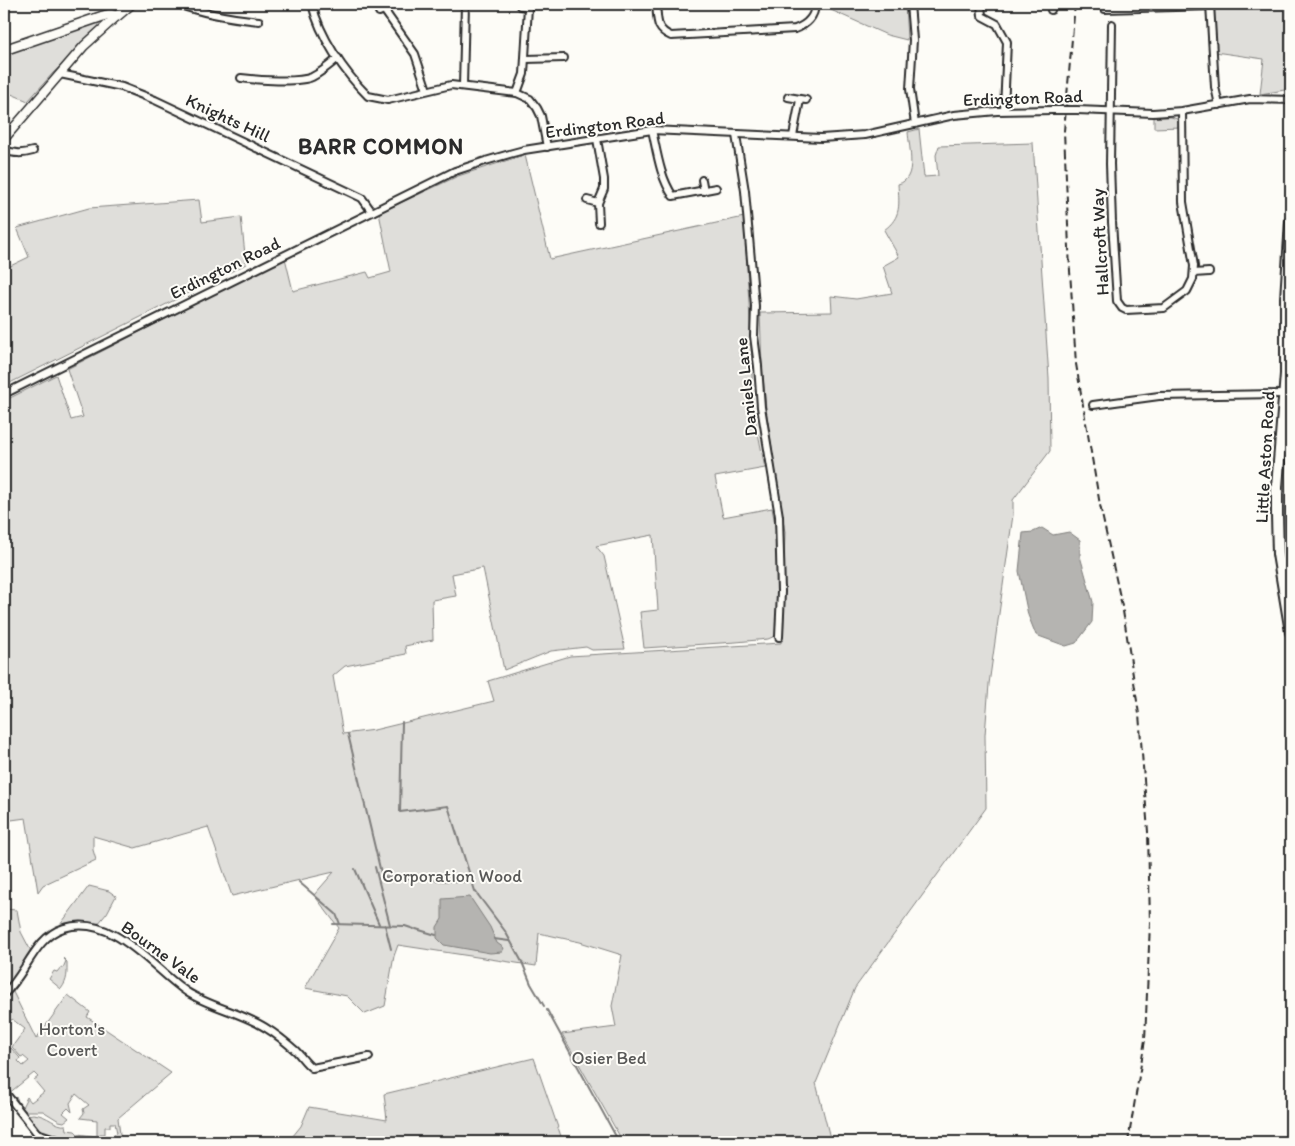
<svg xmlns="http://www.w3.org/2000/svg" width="1295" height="1146" font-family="Itim,sans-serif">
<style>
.green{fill:#dfdeda;stroke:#858482}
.water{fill:#b5b4b1;stroke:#7e7d7b}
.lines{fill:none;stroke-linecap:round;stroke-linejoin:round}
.stream{stroke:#7e7d7b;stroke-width:2}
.minor-casing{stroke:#2b2b2b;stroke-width:10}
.tertiary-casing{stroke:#2b2b2b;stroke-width:11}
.secondary-casing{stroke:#2b2b2b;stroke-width:12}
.primary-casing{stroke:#2b2b2b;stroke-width:14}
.minor{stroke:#fdfcf7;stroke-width:6}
.tertiary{stroke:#fdfcf7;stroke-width:8}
.secondary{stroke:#fdfcf7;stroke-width:9}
.primary{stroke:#fdfcf7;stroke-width:10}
.rail{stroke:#2b2b2b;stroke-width:2;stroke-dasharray:8 4;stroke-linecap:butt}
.minor-bridge-casing{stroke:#2b2b2b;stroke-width:10;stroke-linecap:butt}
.minor-bridge{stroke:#fdfcf7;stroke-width:6}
.labels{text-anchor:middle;stroke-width:4;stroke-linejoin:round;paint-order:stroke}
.street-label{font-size:18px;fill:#2b2b2b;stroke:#fdfcf7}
.park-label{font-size:18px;fill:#585857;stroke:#fdfcf7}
.district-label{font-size:22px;font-weight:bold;letter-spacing:1px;fill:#2b2b2b;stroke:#fdfcf7}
</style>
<rect width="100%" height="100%" fill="#fdfcf7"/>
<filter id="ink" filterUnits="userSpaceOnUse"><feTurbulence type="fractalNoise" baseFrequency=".02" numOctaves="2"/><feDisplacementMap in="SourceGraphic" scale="10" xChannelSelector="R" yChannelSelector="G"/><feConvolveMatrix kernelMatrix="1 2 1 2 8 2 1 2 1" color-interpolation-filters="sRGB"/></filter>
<g filter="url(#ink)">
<g class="green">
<path d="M 824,4 L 905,4 L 907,40 L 887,35 L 824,7 Z"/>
<path d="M 1212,4 L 1291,4 L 1291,89 L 1260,94 L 1264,59 L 1215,52 Z"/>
<path d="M 101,21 L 102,25 L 53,73 L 28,101 L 4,91 L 4,56 L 6,53 Z"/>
<path d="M 1154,117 L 1171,117 L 1177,119 L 1180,127 L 1154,128 Z"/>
<path d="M 919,129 L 924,177 L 938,176 L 936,155 L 939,146 L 1033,143 L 1049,378 L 1050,451 L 1013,500 L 1013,515 L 989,684 L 985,735 L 986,808 L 855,988 L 816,1083 L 831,1142 L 623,1142 L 562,1034 L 616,1027 L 612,1006 L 622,955 L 580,942 L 539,933 L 536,966 L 398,945 L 394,956 L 385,1006 L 365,1014 L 347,996 L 305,988 L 339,928 L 314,895 L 334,872 L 232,896 L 208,827 L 135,848 L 93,836 L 93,850 L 96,860 L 43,885 L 38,892 L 26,818 L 4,821 L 4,401 L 56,375 L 71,420 L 83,417 L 67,369 L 285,258 L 293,291 L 367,272 L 370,278 L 391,272 L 379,213 L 458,176 L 518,157 L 525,155 L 550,259 L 744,217 L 751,338 L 753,408 L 765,468 L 715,477 L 723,517 L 772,508 C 779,543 785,601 775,636 L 768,639 L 736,642 L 644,648 L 640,612 L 658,610 L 653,535 L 596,546 L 604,556 L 625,649 L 592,650 L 586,647 L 551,651 L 504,670 L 483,568 L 452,574 L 456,596 L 432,600 L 433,640 L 405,646 L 406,654 L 345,666 L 333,676 L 343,734 L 374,730 L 494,701 L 488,681 L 570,656 L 781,643 L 785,532 L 766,409 L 762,366 L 760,313 L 832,312 L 831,296 L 856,299 L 892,293 L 883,266 L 899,257 L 884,230 C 902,217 899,204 898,184 C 918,179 909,148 908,132 Z"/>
<path d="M 199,200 L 202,222 L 241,217 L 246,264 L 4,386 L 4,269 L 29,257 L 17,228 L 89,208 Z"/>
<path d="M 1291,396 L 1291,597 L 1286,540 Z"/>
<path d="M 89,886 L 109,891 L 116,896 L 107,913 L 98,924 L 77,922 L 60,925 Z"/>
<path d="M 4,909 L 17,910 L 21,932 L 32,953 L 9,985 L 4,988 Z"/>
<path d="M 63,958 L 67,962 C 67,973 68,980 61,989 L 49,979 L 54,971 L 57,972 L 61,967 L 63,968 L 66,961 Z"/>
<path d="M 18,983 L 20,983 L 13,992 L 36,1039 L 68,995 L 90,1012 L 87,1017 L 171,1073 L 118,1118 L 121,1142 L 110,1142 L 114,1138 L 114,1134 L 117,1133 L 115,1123 L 110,1123 L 110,1127 L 105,1127 L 105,1134 L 100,1134 L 100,1141 L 97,1141 L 97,1120 L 80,1118 L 84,1113 L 83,1109 L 89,1105 L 76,1094 L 70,1103 L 72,1112 L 68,1108 L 63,1113 L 69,1118 L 64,1122 L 59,1121 L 43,1111 L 24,1111 L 12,1099 L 14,1097 L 17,1098 L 19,1106 L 22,1107 L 27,1097 L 31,1102 L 44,1092 L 34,1080 L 38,1077 L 34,1073 L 8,1094 L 4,1089 L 4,1046 L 9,1050 L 11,1048 L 20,1058 L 18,1061 L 23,1066 L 29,1061 L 23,1056 L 21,1057 L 12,1047 L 25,1029 L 12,1019 L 8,1024 L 4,1020 L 4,999 Z"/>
<path d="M 534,1058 L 563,1142 L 288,1142 L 301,1126 L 309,1107 L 387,1120 L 384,1094 Z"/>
<path d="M 33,1114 C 48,1115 56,1127 66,1125 L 67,1130 L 75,1131 L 78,1134 L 92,1136 L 91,1139 L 57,1136 L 40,1132 L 27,1115 Z"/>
</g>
<g class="water">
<path d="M 1042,528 L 1053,535 L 1069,532 L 1080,540 L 1080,556 L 1093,602 L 1092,622 L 1076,643 L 1066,646 L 1036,635 L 1028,615 L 1019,571 L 1023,533 L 1033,532 Z"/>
<path d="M 470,897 L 490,927 L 497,943 L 504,948 L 502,952 L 490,953 L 444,945 L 437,938 L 437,927 L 442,919 L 442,899 Z"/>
</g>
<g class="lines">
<g class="stream">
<path d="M 402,722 L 400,812 L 448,806 L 475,891 L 505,931 L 522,962 L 531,984 L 544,1006"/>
<path d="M 348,734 L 382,877 L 471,882"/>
<path d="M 375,867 L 390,925"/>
<path d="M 355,869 L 379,924"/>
<path d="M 299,882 L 336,914 L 340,924"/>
<path d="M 333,924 L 405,926 L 414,929"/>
<path d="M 385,925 L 391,949"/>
<path d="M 416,929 L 436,935"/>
<path d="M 494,939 L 509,941"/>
<path d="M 547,1010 L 619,1142"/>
</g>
<defs>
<g id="minor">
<path d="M 178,4 C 204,14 231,18 259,21"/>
<path d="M 312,4 C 320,37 344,72 368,96 L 388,100 L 451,85 L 517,93 L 530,99 L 537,108 L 541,116 L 547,147"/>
<path d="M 656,4 C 658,20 655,29 671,36 L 795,29 C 806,25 815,17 815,4"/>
<path d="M 910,4 L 913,40 L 910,89 L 915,124"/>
<path d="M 981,4 L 982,16 L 997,24 L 1007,42 L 1004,110"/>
<path d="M 1210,4 L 1215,87 L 1219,105"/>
<path d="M 520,6 L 528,7 L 532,4"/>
<path d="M 1105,9 L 1210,6"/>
<path d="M 384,10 L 415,54 L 427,90"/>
<path d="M 1051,10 L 1051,4"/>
<path d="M 379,12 L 384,10 L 389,5"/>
<path d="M 1112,24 L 1110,164 L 1112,222 L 1117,301 L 1122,308 L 1126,310 L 1164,308 L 1187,291 L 1193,279 L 1194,266 L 1183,202 L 1182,111"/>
<path d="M 526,59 L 564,58"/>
<path d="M 60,74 L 122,87 L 155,100 L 362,198 L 372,212"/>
<path d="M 241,78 C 256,80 299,83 312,77 C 322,72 330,65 338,58"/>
<path d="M 463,86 L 465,4"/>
<path d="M 517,93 L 524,74 L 528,7"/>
<path d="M 788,97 L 806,100"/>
<path d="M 1077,110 L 1153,113 L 1182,111 L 1250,99 L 1291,100"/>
<path d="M 652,130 C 657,152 660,177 673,196 L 716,188"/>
<path d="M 736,135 L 745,191 L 755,306 L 754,336 L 758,366 L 761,407 L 779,516 L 781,592 L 779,637"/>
<path d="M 793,136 L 800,100"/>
<path d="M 597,139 L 604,179 L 604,189 L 598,203 L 599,223"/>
<path d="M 4,150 C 15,154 22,154 33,151"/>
<path d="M 702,180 L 704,191"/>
<path d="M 587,200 L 598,203"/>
<path d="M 1194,273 L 1209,272"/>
<path d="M 4,394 L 455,171 C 478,163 501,156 524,150 L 652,130 L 821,138 L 865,135 L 954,115 L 997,111 L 1053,110"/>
<path d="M 1093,405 L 1159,396 L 1285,394"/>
<path d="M 4,994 C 26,975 34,937 64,928 C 113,913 152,968 187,992 C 210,1007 243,1013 266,1028 C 276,1034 287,1043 296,1051 C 302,1057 305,1063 312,1068 L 369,1057"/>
<path d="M 4,1091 L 37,1133 L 58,1140 L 75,1142"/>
</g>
<path id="tertiary" d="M 4,139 L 84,46 L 117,16"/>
<path id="secondary" d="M 4,50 L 103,16 L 110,14 L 117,16 L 131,4"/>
<path id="primary" d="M 1291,222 L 1286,298 L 1286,374 L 1277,487 L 1277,515 L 1278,554 L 1291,632"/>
</defs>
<use href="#minor" class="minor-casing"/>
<use href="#tertiary" class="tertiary-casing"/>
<use href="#secondary" class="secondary-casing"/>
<use href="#primary" class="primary-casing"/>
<use href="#minor" class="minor"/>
<use href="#tertiary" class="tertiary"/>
<use href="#secondary" class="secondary"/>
<use href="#primary" class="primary"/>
<path class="rail" d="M 1075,4 L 1064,131 L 1070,271 L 1076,364 L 1100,505 L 1123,611 L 1139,714 L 1148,832 L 1150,923 L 1145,1040 L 1128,1142"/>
<defs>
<path id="minor-bridge" d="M 1053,110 L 1077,110"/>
</defs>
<use href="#minor-bridge" class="minor-bridge-casing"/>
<use href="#minor-bridge" class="minor-bridge"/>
</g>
</g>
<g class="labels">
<g class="street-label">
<text transform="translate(1023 98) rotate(-2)" y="6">Erdington Road</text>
<text transform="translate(228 118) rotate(25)" y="6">Knights Hill</text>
<text transform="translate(605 125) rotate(-7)" y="6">Erdington Road</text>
<text transform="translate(1100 242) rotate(-93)" y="6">Hallcroft Way</text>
<text transform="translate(225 268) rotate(-26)" y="6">Erdington Road</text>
<text transform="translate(746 387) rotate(-96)" y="6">Daniels Lane</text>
<text transform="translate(1265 457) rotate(-87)" y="6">Little Aston Road</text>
<text transform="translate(161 952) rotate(36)" y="6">Bourne Vale</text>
</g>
<g class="park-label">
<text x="452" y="882">Corporation Wood</text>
<text x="72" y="1035">Horton's<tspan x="72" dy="21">Covert</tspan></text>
<text x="609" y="1064">Osier Bed</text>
</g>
<g class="district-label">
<text x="381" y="154">BARR COMMON</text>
</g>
</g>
<rect width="1295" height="1146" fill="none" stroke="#fdfcf7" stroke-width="20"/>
<rect x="10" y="10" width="1275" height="1126" fill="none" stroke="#2b2b2b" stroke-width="2" filter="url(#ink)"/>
</svg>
